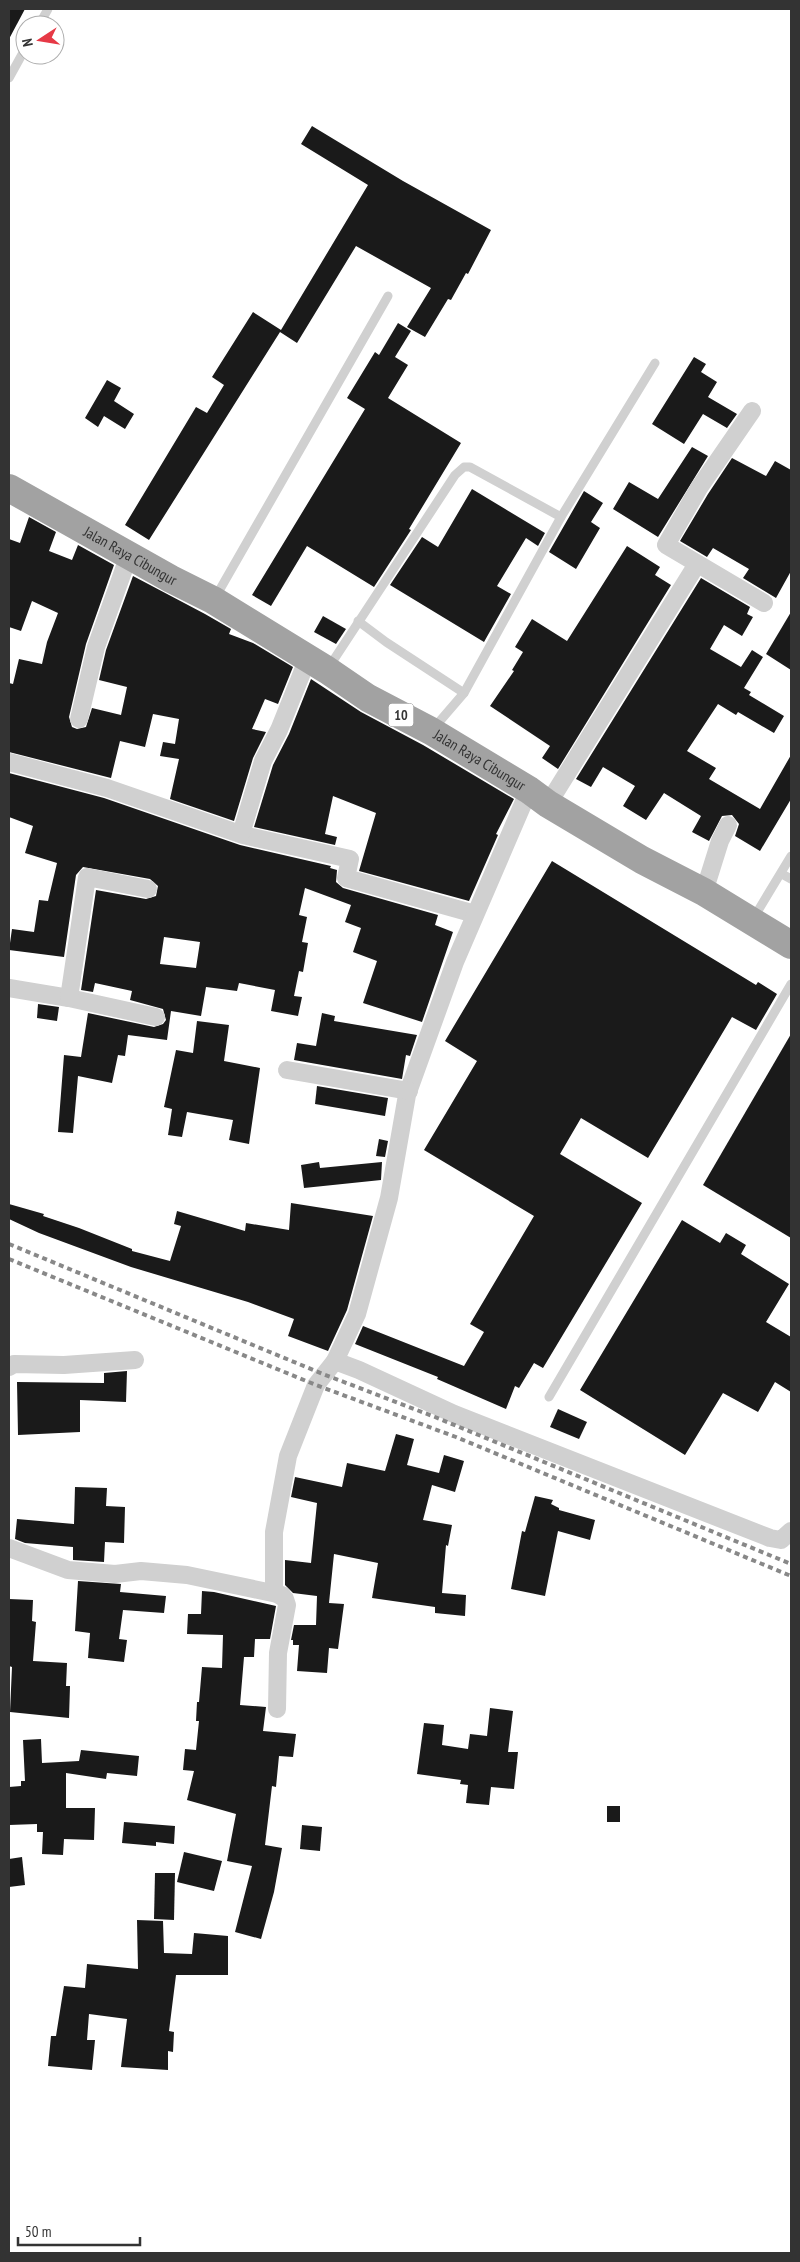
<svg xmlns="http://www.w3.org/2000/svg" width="800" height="2262" font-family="'PT Sans Narrow',sans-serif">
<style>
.building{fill:#1a1a1a;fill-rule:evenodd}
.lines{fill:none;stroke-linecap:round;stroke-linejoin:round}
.service{stroke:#d0d0d0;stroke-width:9}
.minor{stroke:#d0d0d0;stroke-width:18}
.trunk{stroke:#a2a2a2;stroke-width:28}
.rail{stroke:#888;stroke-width:4;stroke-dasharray:5 4;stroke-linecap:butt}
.labels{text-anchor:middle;stroke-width:5;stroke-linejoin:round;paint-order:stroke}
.shield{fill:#fff;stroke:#707070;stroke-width:1}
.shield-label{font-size:14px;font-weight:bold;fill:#333}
.street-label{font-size:15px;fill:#333;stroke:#fff}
</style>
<rect width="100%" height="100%" fill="#fff"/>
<g class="building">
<path d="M 9,9 L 25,9 L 9,39 Z"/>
<path d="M 312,126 L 403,181 L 491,230 L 468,274 L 466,273 L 451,300 L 448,299 L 425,337 L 407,327 L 431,288 L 356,246 L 297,343 L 280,332 L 149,540 L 125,525 L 196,407 L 207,413 L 224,385 L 212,377 L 253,312 L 281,330 L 368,185 L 301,144 Z"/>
<path d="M 398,323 L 411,331 L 395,357 L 408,365 L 388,398 L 461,443 L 409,529 L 411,530 L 374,587 L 307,546 L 271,606 L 252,595 L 365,409 L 347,398 L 375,352 L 379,355 Z"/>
<path d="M 694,357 L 706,364 L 701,372 L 717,382 L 708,397 L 737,414 L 727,428 L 703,414 L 684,444 L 652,424 Z"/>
<path d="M 107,380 L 121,388 L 114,401 L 134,414 L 125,429 L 104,416 L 98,427 L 85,418 Z"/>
<path d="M 692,447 L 708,456 L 658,537 L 613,509 L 629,482 L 658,499 Z"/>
<path d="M 732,458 L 766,476 L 775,461 L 791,470 L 791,571 L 776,598 L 743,578 L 749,569 L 713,548 L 707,557 L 680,541 L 708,494 Z"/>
<path d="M 472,489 L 545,533 L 538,546 L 526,538 L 497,586 L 511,594 L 484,642 L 390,585 L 422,537 L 438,547 Z"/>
<path d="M 584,491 L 603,503 L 591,522 L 600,528 L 576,569 L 549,552 Z"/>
<path d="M 29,517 L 56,532 L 49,551 L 72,560 L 78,545 L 114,565 L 86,644 L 69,717 L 72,727 L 77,729 L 86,727 L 92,708 L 121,715 L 127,687 L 99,680 L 106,650 L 133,576 L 205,614 L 231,629 L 229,634 L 253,643 L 293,667 L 278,704 L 265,699 L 252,729 L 266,732 L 253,758 L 234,821 L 170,799 L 179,759 L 160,756 L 163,742 L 175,744 L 179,719 L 153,714 L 145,747 L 120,741 L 111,778 L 9,752 L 9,683 L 13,684 L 19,659 L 42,664 L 47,642 L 58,613 L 32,601 L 21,631 L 9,627 L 9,539 L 20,543 Z"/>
<path d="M 627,546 L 660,567 L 655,575 L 671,585 L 558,769 L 542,758 L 550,746 L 490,706 L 514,671 L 512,670 L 523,652 L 515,647 L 532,619 L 567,641 Z"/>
<path d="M 701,578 L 750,607 L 747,614 L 753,617 L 742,636 L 724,625 L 710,649 L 741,667 L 752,650 L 763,657 L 744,688 L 751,692 L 749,695 L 784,716 L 774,733 L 738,712 L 736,715 L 718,704 L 687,751 L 716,768 L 709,779 L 760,809 L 791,755 L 791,799 L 760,851 L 735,836 L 739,824 L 732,815 L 722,816 L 709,841 L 692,832 L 701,816 L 664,793 L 646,820 L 623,806 L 635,786 L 603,767 L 591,787 L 576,779 Z"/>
<path d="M 791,612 L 791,670 L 766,654 Z"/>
<path d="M 323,616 L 346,629 L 336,644 L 314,632 Z"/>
<path d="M 311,679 L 361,712 L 423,745 L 514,799 L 496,834 L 498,835 L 469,901 L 359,871 L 376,813 L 333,796 L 325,834 L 337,837 L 335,845 L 254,827 L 273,765 L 289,734 Z"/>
<path d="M 9,773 L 104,798 L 240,845 L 331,866 L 330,868 L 337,870 L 336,882 L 343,888 L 438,915 L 435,925 L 453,932 L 422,1022 L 363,1003 L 377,961 L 353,952 L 361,928 L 345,922 L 351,905 L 305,888 L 299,915 L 307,917 L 302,942 L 308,943 L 303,972 L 299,971 L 294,996 L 302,997 L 298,1016 L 271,1011 L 275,990 L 239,983 L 237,991 L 206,987 L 201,1016 L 171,1011 L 167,1040 L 128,1035 L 125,1056 L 118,1055 L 112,1083 L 78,1076 L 73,1133 L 58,1132 L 64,1055 L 81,1057 L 88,1013 L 154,1027 L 163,1024 L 166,1020 L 163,1009 L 130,1000 L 132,991 L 95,983 L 93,992 L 81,990 L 96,890 L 146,899 L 156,896 L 158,886 L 150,879 L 83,867 L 76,875 L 64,957 L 9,950 L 12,929 L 34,932 L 39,900 L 48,901 L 57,863 L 25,853 L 33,826 L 9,817 ZM 164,937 L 200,942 L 196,968 L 160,964 Z"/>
<path d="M 552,861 L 756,985 L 758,982 L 777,994 L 756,1030 L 732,1017 L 648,1158 L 581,1118 L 560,1154 L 642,1203 L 543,1368 L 534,1363 L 519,1388 L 515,1386 L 506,1409 L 437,1379 L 438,1377 L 355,1344 L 363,1326 L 464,1366 L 484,1332 L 470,1324 L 534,1216 L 424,1150 L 477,1061 L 445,1041 Z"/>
<path d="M 38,1004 L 59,1007 L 57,1021 L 37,1018 Z"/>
<path d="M 322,1013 L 335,1016 L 334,1021 L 417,1035 L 410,1056 L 406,1055 L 402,1079 L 294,1060 L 297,1043 L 316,1046 Z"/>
<path d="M 197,1021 L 229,1025 L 224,1061 L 260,1068 L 249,1144 L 229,1140 L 233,1120 L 187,1112 L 182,1137 L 168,1135 L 172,1109 L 164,1107 L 176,1050 L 193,1053 Z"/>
<path d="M 791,1034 L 791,1238 L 703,1185 Z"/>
<path d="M 317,1086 L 388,1098 L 385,1116 L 315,1104 Z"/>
<path d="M 379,1139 L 388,1141 L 385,1157 L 376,1156 Z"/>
<path d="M 319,1162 L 320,1168 L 382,1162 L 381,1180 L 304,1188 L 301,1165 Z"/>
<path d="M 291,1203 L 373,1216 L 347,1310 L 328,1351 L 288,1336 L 294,1319 L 248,1302 L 131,1267 L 39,1233 L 9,1219 L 9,1204 L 44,1214 L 43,1216 L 79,1228 L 132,1249 L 132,1251 L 170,1261 L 181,1226 L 174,1224 L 177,1211 L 245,1231 L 246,1223 L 289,1230 Z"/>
<path d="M 682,1220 L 720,1243 L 726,1233 L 746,1245 L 741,1254 L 789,1284 L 766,1322 L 791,1337 L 791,1392 L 775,1382 L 758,1412 L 723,1393 L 685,1455 L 580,1390 Z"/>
<path d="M 127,1371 L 126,1402 L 80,1400 L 80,1432 L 18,1435 L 17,1382 L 104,1383 L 104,1373 Z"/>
<path d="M 558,1409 L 587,1422 L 579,1439 L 550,1427 Z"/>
<path d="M 396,1434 L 414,1439 L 407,1465 L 439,1473 L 444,1455 L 464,1461 L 455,1492 L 432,1485 L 423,1520 L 452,1525 L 448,1546 L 446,1545 L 442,1593 L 466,1595 L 465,1616 L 435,1613 L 435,1607 L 372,1598 L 378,1563 L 334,1554 L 329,1603 L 344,1604 L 338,1649 L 329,1648 L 327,1673 L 297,1671 L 299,1645 L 293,1645 L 293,1640 L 291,1640 L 294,1625 L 316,1625 L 317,1596 L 293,1593 L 285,1585 L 285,1560 L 311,1563 L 317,1503 L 291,1497 L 295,1477 L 342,1487 L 347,1463 L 385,1471 Z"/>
<path d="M 75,1487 L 107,1488 L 106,1506 L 125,1507 L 124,1543 L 105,1542 L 104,1562 L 73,1560 L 73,1547 L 25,1543 L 15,1539 L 17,1519 L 74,1524 Z"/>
<path d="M 535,1496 L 553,1500 L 551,1504 L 559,1508 L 559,1510 L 595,1520 L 590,1540 L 558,1531 L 545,1596 L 511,1589 L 522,1531 L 525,1532 Z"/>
<path d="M 78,1581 L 121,1584 L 120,1592 L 166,1596 L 164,1613 L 123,1610 L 119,1639 L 127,1640 L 124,1662 L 88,1658 L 90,1633 L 75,1631 Z"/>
<path d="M 202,1591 L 214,1592 L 276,1606 L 270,1639 L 255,1639 L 254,1657 L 244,1657 L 240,1705 L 266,1707 L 263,1731 L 296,1734 L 293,1757 L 279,1756 L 276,1787 L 272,1786 L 265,1845 L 282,1848 L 274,1892 L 261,1939 L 235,1932 L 252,1866 L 227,1861 L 236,1814 L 187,1800 L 194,1771 L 183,1770 L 185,1749 L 196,1750 L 199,1721 L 196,1721 L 197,1702 L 199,1702 L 202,1667 L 222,1668 L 223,1635 L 187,1634 L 188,1614 L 201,1614 Z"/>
<path d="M 9,1599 L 33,1600 L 32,1621 L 36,1622 L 33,1661 L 67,1663 L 66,1686 L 70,1686 L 69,1718 L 10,1712 L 12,1667 L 9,1666 Z"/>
<path d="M 490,1708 L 513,1711 L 508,1752 L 518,1752 L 514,1789 L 491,1787 L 489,1805 L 466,1803 L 468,1785 L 460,1784 L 461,1780 L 417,1774 L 424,1723 L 444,1725 L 442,1745 L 468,1749 L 470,1734 L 487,1736 Z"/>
<path d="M 41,1739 L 42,1763 L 79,1761 L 81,1750 L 139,1756 L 137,1776 L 107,1773 L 106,1779 L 66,1773 L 66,1808 L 95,1808 L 94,1840 L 64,1839 L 63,1855 L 42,1854 L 43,1832 L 37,1832 L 37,1824 L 9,1825 L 9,1787 L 21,1786 L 21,1781 L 25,1781 L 23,1740 Z"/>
<rect x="607" y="1806" width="13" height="16"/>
<path d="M 124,1822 L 175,1826 L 174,1844 L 156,1842 L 156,1846 L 122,1843 Z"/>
<path d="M 302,1825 L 322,1827 L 320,1851 L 300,1849 Z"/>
<path d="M 184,1852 L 222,1861 L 214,1891 L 177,1882 Z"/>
<path d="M 22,1857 L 25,1885 L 9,1887 L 9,1859 Z"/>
<path d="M 155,1873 L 175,1873 L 174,1920 L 154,1919 Z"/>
<path d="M 137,1920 L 163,1921 L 164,1953 L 192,1954 L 194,1933 L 228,1936 L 228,1975 L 176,1975 L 169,2031 L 174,2032 L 173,2052 L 168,2051 L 168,2070 L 121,2067 L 127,2019 L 89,2014 L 87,2040 L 95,2040 L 92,2070 L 48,2066 L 51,2036 L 56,2036 L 64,1986 L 85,1988 L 87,1964 L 138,1969 Z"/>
</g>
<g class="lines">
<g class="service">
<path d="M 39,25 L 48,9"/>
<path d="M 9,78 L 25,49"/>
<path d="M 215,598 L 388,296"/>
<path d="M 358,621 L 386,642 L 464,693"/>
<path d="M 329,667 L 455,475 L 464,467 L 470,467 L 561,517"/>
<path d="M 433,729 L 464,693 L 561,517 L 655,363"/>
<path d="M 782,874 L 791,879"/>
<path d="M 753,919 L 791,856"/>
<path d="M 549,1397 L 791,984"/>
</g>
<g class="minor">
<path d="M 752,411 L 699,488 L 666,545 L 764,603"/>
<path d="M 79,719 L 96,647 L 129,555"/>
<path d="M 9,762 L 107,788 L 243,835 L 350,859 L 346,878 L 475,914"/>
<path d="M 529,790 L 455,962 L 407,1095 L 389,1198 L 357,1314 L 335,1361 L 359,1370 L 454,1414 L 770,1538 L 781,1540 L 791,1531"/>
<path d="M 548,804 L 697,564"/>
<path d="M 241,834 L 263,761 L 279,730 L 308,658"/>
<path d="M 704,892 L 720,841 L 728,825"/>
<path d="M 9,988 L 69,998 L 156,1017"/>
<path d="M 69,998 L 87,877 L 148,889"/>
<path d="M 287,1070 L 409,1091"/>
<path d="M 9,1367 L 14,1364 L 64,1365 L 135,1360"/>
<path d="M 9,1548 L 68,1570 L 115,1574 L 141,1571 L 187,1575 L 282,1595"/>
<path d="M 277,1709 L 278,1653 L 287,1605 L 285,1599 L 276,1593 L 274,1588 L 274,1532 L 288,1456 L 316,1385 L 335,1361"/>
</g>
<path class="trunk" id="s1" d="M 9,488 L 171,579 L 213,600 L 327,670 L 368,698 L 431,731 L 529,790 L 548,804 L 642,860 L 704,892 L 791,945"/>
<g class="rail">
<path d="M 9,1244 L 323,1374 L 435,1417 L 791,1564"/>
<path d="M 9,1259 L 316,1385 L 456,1437 L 791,1576"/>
</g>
</g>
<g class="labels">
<rect class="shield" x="388.5" y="703.5" width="25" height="23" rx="4"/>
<g class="shield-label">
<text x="401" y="720">10</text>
</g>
<g class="street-label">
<text dy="5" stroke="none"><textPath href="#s1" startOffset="139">Jalan Raya Cibungur</textPath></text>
<text dy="5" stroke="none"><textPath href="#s1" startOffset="544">Jalan Raya Cibungur</textPath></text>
</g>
</g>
<rect width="800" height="2262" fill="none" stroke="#333333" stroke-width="20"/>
<g transform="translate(40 40) rotate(258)"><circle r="24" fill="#ffffff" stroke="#adadad"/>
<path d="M0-4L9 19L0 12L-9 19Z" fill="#e63946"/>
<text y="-8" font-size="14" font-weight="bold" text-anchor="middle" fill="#333333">N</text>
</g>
<path d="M18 2237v8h122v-8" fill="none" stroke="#333333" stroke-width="2.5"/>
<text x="25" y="2237" font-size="15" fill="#333333" stroke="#ffffff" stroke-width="4" paint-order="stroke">50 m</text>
</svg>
